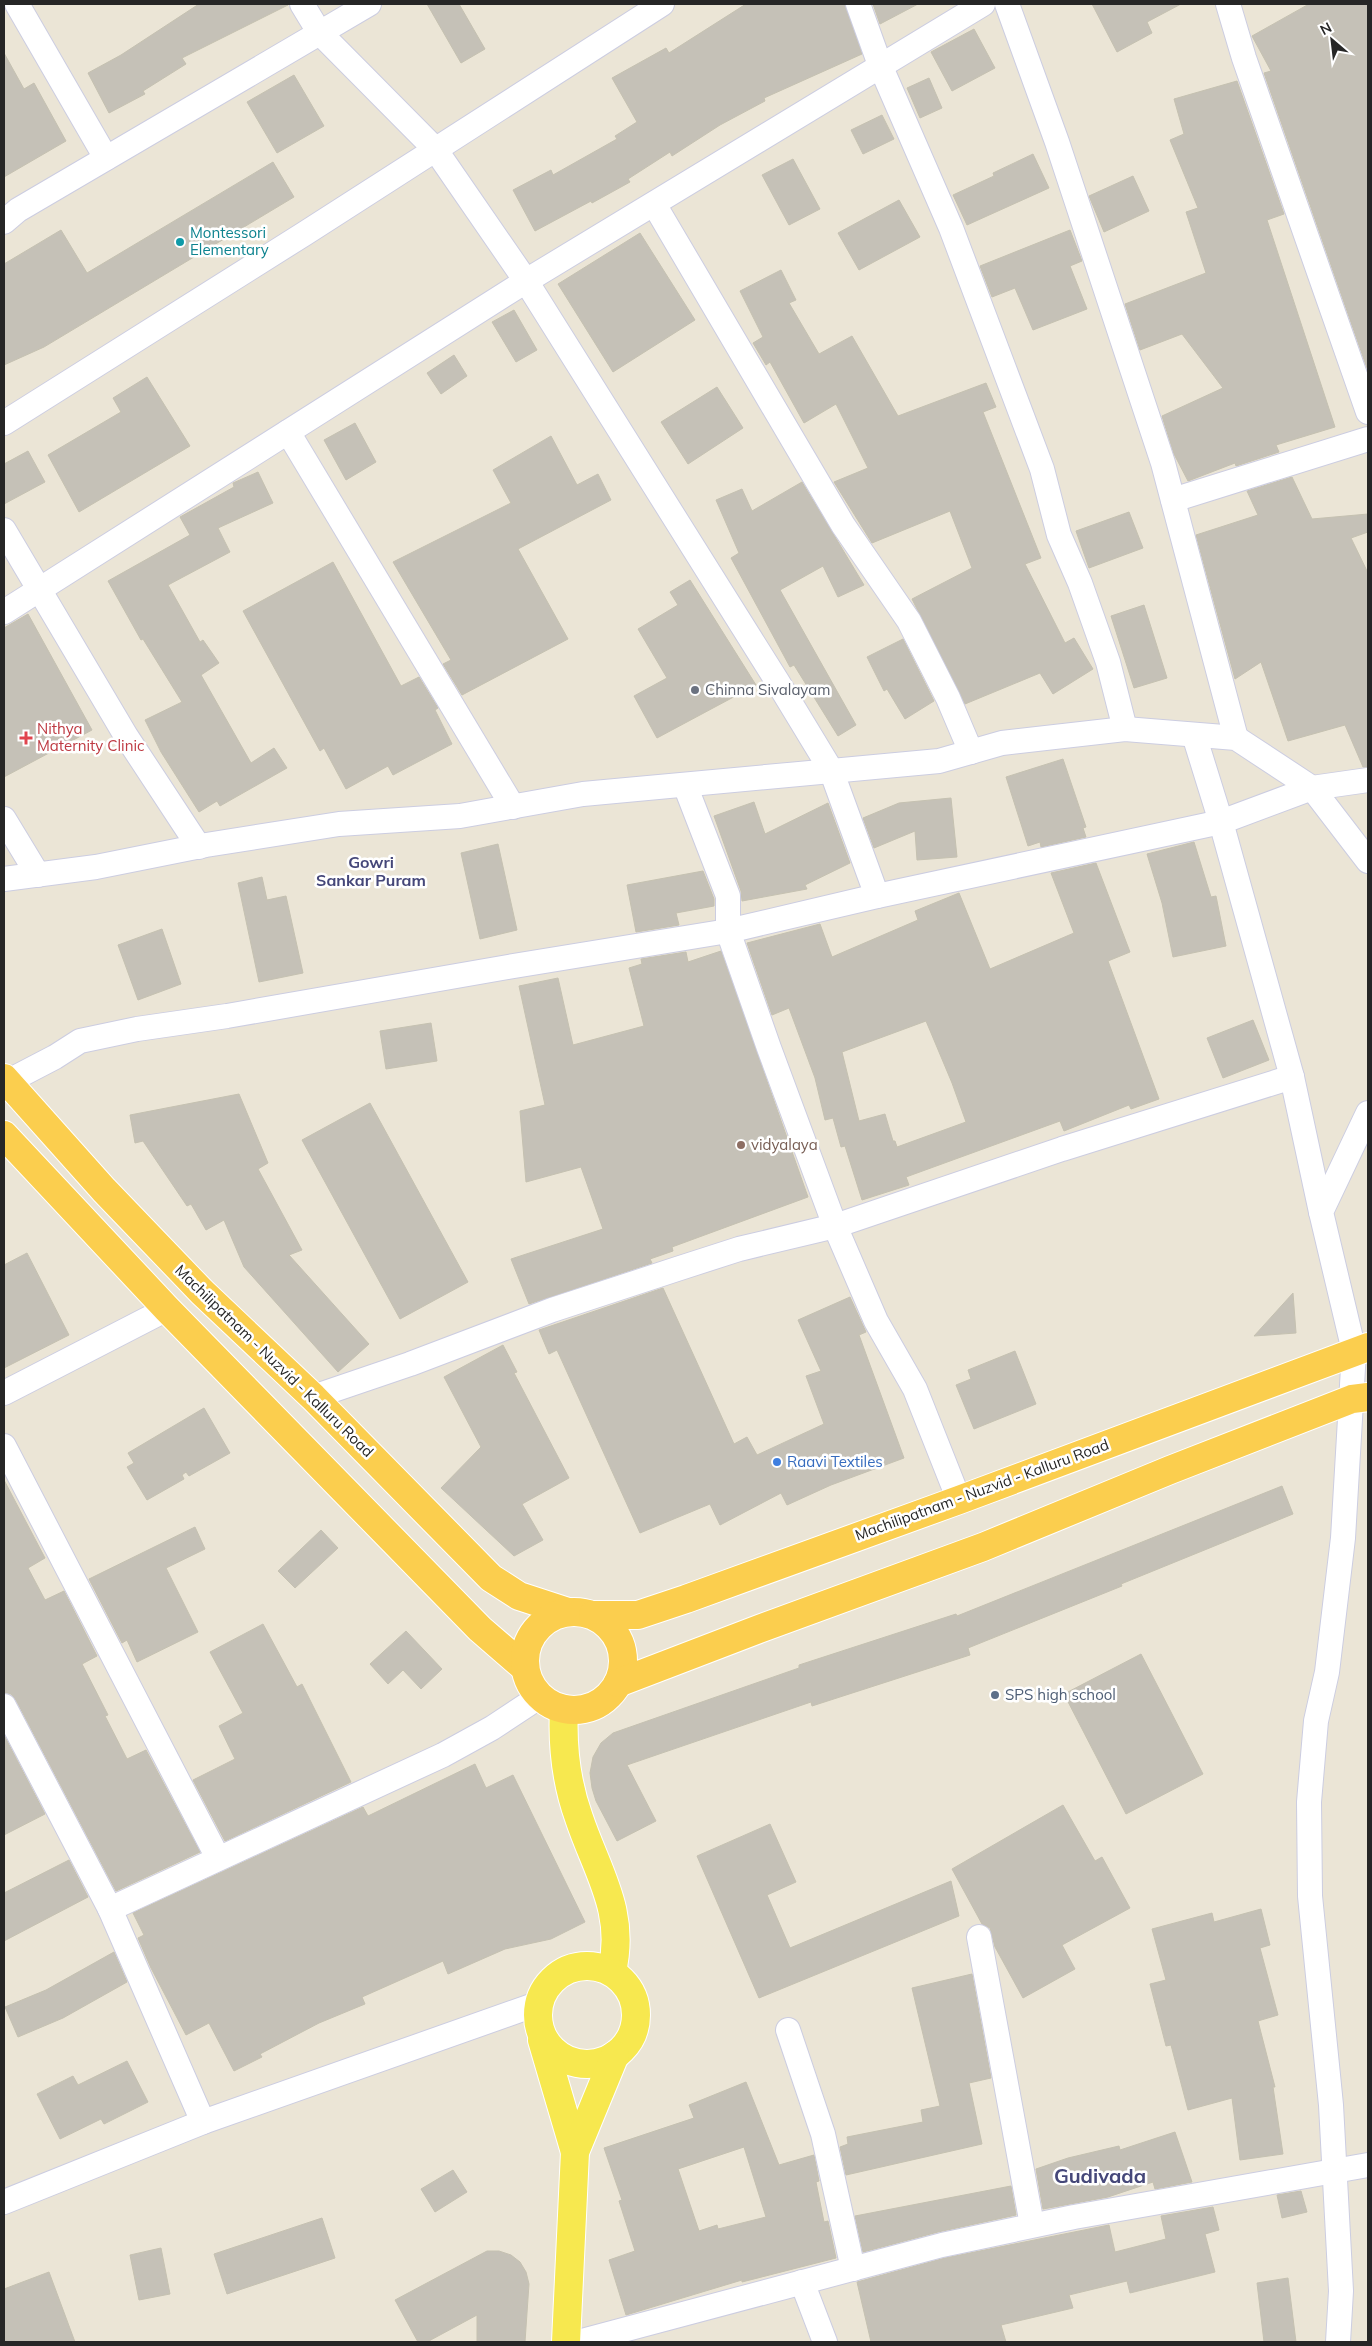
<svg xmlns="http://www.w3.org/2000/svg" width="1372" height="2346" font-family="Mulish,sans-serif">
<style>
.building{fill:#c5c1b7;stroke:#c5c1b1;fill-rule:evenodd}
.lines{fill:none;stroke-linecap:round;stroke-linejoin:round}
.minor-casing{stroke:#cccde1;stroke-width:26}
.primary-casing{stroke:#fff;stroke-width:30}
.trunk-casing{stroke:#fff;stroke-width:30}
.minor{stroke:#fff;stroke-width:24}
.primary{stroke:#f7e84f;stroke-width:28}
.trunk{stroke:#fbce4e;stroke-width:28}
.culture-dot{fill:#0f9aa8;stroke:#fff;stroke-width:2}
.worship-dot{fill:#6b7280;stroke:#fff;stroke-width:2}
.health-dot{fill:#e0444e;stroke:#fff;stroke-width:2}
.education-dot{fill:#8d6e63;stroke:#fff;stroke-width:2}
.shop-dot{fill:#3f7fe0;stroke:#fff;stroke-width:2}
.service-dot{fill:#5c6f8a;stroke:#fff;stroke-width:2}
.labels{text-anchor:middle;stroke-width:5;stroke-linejoin:round;paint-order:stroke}
.culture-label{font-size:15px;fill:#0d838f;stroke:#fff;text-anchor:start}
.worship-label{font-size:15px;fill:#5b616d;stroke:#fff;text-anchor:start}
.health-label{font-size:15px;fill:#be3a42;stroke:#fff;text-anchor:start}
.education-label{font-size:15px;fill:#785e54;stroke:#fff;text-anchor:start}
.street-label{font-size:15px;fill:#262626;stroke:#fff}
.shop-label{font-size:15px;fill:#366cbe;stroke:#fff;text-anchor:start}
.service-label{font-size:15px;fill:#4e5e75;stroke:#fff;text-anchor:start}
.neighbourhood-label{font-size:16px;font-weight:bold;fill:#454779;stroke:#fff}
.district-label{font-size:20px;font-weight:bold;fill:#454779;stroke:#fff}
</style>
<rect width="100%" height="100%" fill="#ebe5d6"/>
<g class="building">
<path d="M 199,4 L 288,5 L 182,58 L 186,64 L 143,91 L 145,94 L 109,113 L 88,73 L 121,55 Z"/>
<path d="M 427,4 L 459,4 L 485,49 L 461,63 Z"/>
<path d="M 746,4 L 845,4 L 862,54 L 764,98 L 765,101 L 720,125 L 672,156 L 670,152 L 628,179 L 630,182 L 592,203 L 591,201 L 535,231 L 513,190 L 551,170 L 553,175 L 617,139 L 615,136 L 637,122 L 612,78 L 666,48 L 669,53 Z"/>
<path d="M 873,4 L 918,4 L 880,24 Z"/>
<path d="M 1092,4 L 1181,4 L 1147,22 L 1152,33 L 1117,52 Z"/>
<path d="M 1309,4 L 1368,4 L 1368,371 L 1264,73 L 1271,71 L 1252,36 Z"/>
<path d="M 974,29 L 995,68 L 952,91 L 931,52 Z"/>
<path d="M 4,53 L 24,89 L 34,83 L 66,141 L 4,177 Z"/>
<path d="M 294,75 L 324,126 L 277,153 L 247,102 Z"/>
<path d="M 929,78 L 942,108 L 920,118 L 907,88 Z"/>
<path d="M 1237,81 L 1284,214 L 1267,220 L 1335,427 L 1276,445 L 1279,452 L 1236,466 L 1235,463 L 1188,481 L 1174,454 L 1162,416 L 1223,388 L 1182,334 L 1140,350 L 1125,304 L 1206,273 L 1186,212 L 1198,208 L 1170,140 L 1184,134 L 1174,99 Z"/>
<path d="M 882,115 L 894,139 L 863,154 L 851,130 Z"/>
<path d="M 1033,154 L 1049,188 L 967,225 L 953,195 L 994,176 L 993,173 Z"/>
<path d="M 793,159 L 820,209 L 789,225 L 762,175 Z"/>
<path d="M 273,162 L 294,197 L 44,347 L 4,365 L 4,264 L 61,230 L 87,273 Z"/>
<path d="M 1133,176 L 1149,211 L 1104,232 L 1089,196 Z"/>
<path d="M 899,200 L 920,237 L 859,270 L 838,233 Z"/>
<path d="M 1070,230 L 1082,261 L 1070,266 L 1087,309 L 1033,330 L 1015,288 L 992,297 L 980,266 Z"/>
<path d="M 640,233 L 695,320 L 613,372 L 558,284 Z"/>
<path d="M 781,270 L 796,300 L 789,303 L 819,354 L 852,336 L 898,416 L 986,383 L 996,407 L 983,412 L 1041,558 L 1025,564 L 1065,643 L 1074,638 L 1093,669 L 1053,694 L 1040,673 L 965,704 L 912,599 L 972,568 L 950,511 L 872,543 L 834,482 L 868,468 L 836,404 L 804,423 L 770,362 L 766,365 L 753,343 L 763,337 L 740,291 Z"/>
<path d="M 514,310 L 537,350 L 516,362 L 492,322 Z"/>
<path d="M 454,355 L 467,376 L 441,394 L 427,373 Z"/>
<path d="M 147,377 L 190,446 L 79,512 L 48,455 L 121,412 L 113,398 Z"/>
<path d="M 717,387 L 743,428 L 688,464 L 661,422 Z"/>
<path d="M 355,423 L 376,462 L 346,480 L 324,440 Z"/>
<path d="M 551,436 L 577,485 L 598,474 L 611,500 L 518,549 L 568,639 L 462,695 L 443,664 L 451,660 L 393,562 L 511,503 L 493,470 Z"/>
<path d="M 28,451 L 45,482 L 4,504 L 4,464 Z"/>
<path d="M 258,472 L 273,503 L 218,528 L 230,552 L 168,585 L 200,642 L 203,640 L 219,663 L 201,675 L 251,763 L 274,748 L 287,768 L 220,806 L 217,801 L 199,812 L 161,752 L 145,720 L 182,702 L 143,639 L 141,640 L 108,581 L 190,535 L 180,517 L 234,487 L 233,483 Z"/>
<path d="M 1292,477 L 1312,519 L 1368,514 L 1368,532 L 1351,538 L 1368,573 L 1368,767 L 1363,767 L 1345,725 L 1288,741 L 1261,662 L 1235,679 L 1196,535 L 1258,515 L 1247,491 Z"/>
<path d="M 802,482 L 864,585 L 838,597 L 823,566 L 780,590 L 856,725 L 838,736 L 794,665 L 790,667 L 731,558 L 739,553 L 716,500 L 742,489 L 752,511 Z"/>
<path d="M 1129,512 L 1143,548 L 1089,568 L 1076,531 Z"/>
<path d="M 333,562 L 401,686 L 419,677 L 438,708 L 435,710 L 452,744 L 393,775 L 388,766 L 346,789 L 324,748 L 320,751 L 243,611 Z"/>
<path d="M 690,580 L 756,685 L 657,738 L 634,696 L 667,678 L 638,629 L 678,605 L 670,592 Z"/>
<path d="M 1144,605 L 1167,678 L 1134,688 L 1111,616 Z"/>
<path d="M 28,614 L 92,730 L 4,777 L 4,628 Z"/>
<path d="M 903,639 L 934,701 L 905,719 L 887,689 L 884,691 L 867,657 Z"/>
<path d="M 1063,759 L 1086,827 L 1083,828 L 1086,837 L 1041,847 L 1040,842 L 1028,846 L 1006,777 Z"/>
<path d="M 951,798 L 957,857 L 917,860 L 915,831 L 874,848 L 863,818 L 899,803 Z"/>
<path d="M 754,802 L 765,834 L 828,803 L 850,863 L 805,885 L 807,889 L 742,901 L 741,891 L 714,816 Z"/>
<path d="M 1194,842 L 1211,897 L 1216,896 L 1226,946 L 1173,957 L 1162,903 L 1147,854 Z"/>
<path d="M 498,844 L 517,930 L 480,939 L 461,853 Z"/>
<path d="M 1096,863 L 1130,952 L 1108,961 L 1159,1099 L 1131,1109 L 1129,1105 L 1064,1131 L 1060,1121 L 906,1177 L 909,1185 L 862,1200 L 845,1146 L 841,1147 L 833,1118 L 825,1120 L 815,1078 L 789,1008 L 772,1015 L 747,943 L 820,924 L 832,957 L 918,920 L 915,911 L 959,893 L 990,969 L 1074,933 L 1051,873 ZM 926,1021 L 952,1083 L 966,1122 L 897,1147 L 895,1141 L 893,1141 L 885,1114 L 859,1121 L 842,1052 Z"/>
<path d="M 703,871 L 714,899 L 714,906 L 676,913 L 679,925 L 636,932 L 627,885 Z"/>
<path d="M 262,877 L 267,900 L 286,896 L 303,973 L 259,982 L 238,883 Z"/>
<path d="M 162,929 L 181,984 L 138,1000 L 118,945 Z"/>
<path d="M 721,951 L 808,1197 L 672,1247 L 673,1251 L 650,1259 L 652,1263 L 529,1304 L 511,1259 L 603,1229 L 581,1167 L 526,1182 L 520,1111 L 545,1105 L 519,986 L 558,978 L 573,1045 L 644,1026 L 629,968 L 642,964 L 641,959 L 686,952 L 688,962 Z"/>
<path d="M 1253,1020 L 1269,1060 L 1223,1078 L 1207,1038 Z"/>
<path d="M 431,1023 L 437,1061 L 386,1069 L 380,1031 Z"/>
<path d="M 239,1094 L 268,1163 L 258,1169 L 302,1250 L 289,1255 L 369,1344 L 338,1372 L 244,1267 L 224,1220 L 206,1230 L 191,1204 L 187,1206 L 143,1141 L 135,1143 L 130,1115 Z"/>
<path d="M 370,1103 L 468,1282 L 400,1319 L 302,1140 Z"/>
<path d="M 27,1253 L 69,1335 L 4,1368 L 4,1265 Z"/>
<path d="M 663,1288 L 734,1444 L 747,1437 L 757,1455 L 824,1424 L 806,1376 L 821,1371 L 798,1320 L 850,1297 L 866,1332 L 859,1335 L 904,1458 L 831,1485 L 787,1505 L 781,1493 L 720,1525 L 710,1504 L 640,1533 L 557,1350 L 549,1354 L 539,1330 Z"/>
<path d="M 1293,1293 L 1296,1333 L 1254,1336 Z"/>
<path d="M 503,1345 L 517,1372 L 514,1373 L 569,1478 L 522,1504 L 543,1540 L 514,1556 L 441,1488 L 481,1447 L 444,1377 Z"/>
<path d="M 1015,1351 L 1036,1404 L 974,1429 L 956,1385 L 971,1379 L 968,1370 Z"/>
<path d="M 204,1408 L 230,1453 L 189,1476 L 186,1472 L 182,1475 L 184,1479 L 147,1500 L 127,1467 L 134,1463 L 128,1453 Z"/>
<path d="M 4,1480 L 45,1558 L 28,1568 L 45,1600 L 64,1591 L 97,1656 L 82,1664 L 108,1715 L 105,1716 L 127,1759 L 146,1750 L 200,1852 L 116,1891 L 16,1700 L 11,1694 L 4,1692 Z"/>
<path d="M 1282,1486 L 1293,1514 L 1121,1584 L 1122,1586 L 968,1648 L 970,1655 L 812,1706 L 811,1702 L 627,1765 L 656,1821 L 617,1841 L 596,1801 L 592,1788 L 590,1773 L 593,1757 L 601,1743 L 613,1733 L 799,1668 L 799,1665 L 956,1614 L 957,1616 Z"/>
<path d="M 195,1527 L 205,1549 L 166,1568 L 198,1632 L 137,1662 L 127,1640 L 122,1643 L 89,1579 Z"/>
<path d="M 321,1530 L 338,1548 L 295,1588 L 278,1571 Z"/>
<path d="M 263,1624 L 297,1687 L 302,1684 L 351,1782 L 225,1841 L 193,1780 L 235,1759 L 219,1726 L 243,1713 L 210,1652 Z"/>
<path d="M 406,1631 L 442,1669 L 421,1689 L 403,1670 L 388,1684 L 370,1664 Z"/>
<path d="M 1141,1654 L 1203,1774 L 1126,1814 L 1064,1694 Z"/>
<path d="M 4,1735 L 45,1814 L 4,1835 Z"/>
<path d="M 475,1764 L 486,1788 L 513,1775 L 585,1922 L 551,1939 L 505,1949 L 448,1974 L 443,1961 L 362,1997 L 365,2004 L 319,2023 L 260,2054 L 262,2057 L 234,2071 L 209,2023 L 186,2035 L 151,1968 L 138,1938 L 144,1935 L 133,1913 L 363,1807 L 368,1816 Z"/>
<path d="M 1063,1805 L 1095,1861 L 1102,1857 L 1130,1908 L 1062,1945 L 1075,1969 L 1023,1998 L 995,1947 L 990,1928 L 982,1924 L 952,1869 Z"/>
<path d="M 770,1824 L 796,1882 L 767,1895 L 790,1948 L 951,1881 L 959,1916 L 759,1998 L 697,1856 Z"/>
<path d="M 69,1860 L 88,1897 L 4,1941 L 4,1893 Z"/>
<path d="M 1261,1909 L 1270,1945 L 1260,1948 L 1278,2015 L 1258,2021 L 1275,2087 L 1273,2087 L 1283,2154 L 1240,2160 L 1232,2098 L 1188,2110 L 1171,2045 L 1166,2046 L 1150,1984 L 1166,1980 L 1152,1929 L 1212,1913 L 1214,1922 Z"/>
<path d="M 114,1952 L 127,1982 L 63,2018 L 18,2037 L 5,2007 L 46,1990 Z"/>
<path d="M 972,1974 L 991,2078 L 969,2083 L 982,2144 L 846,2175 L 840,2147 L 848,2144 L 847,2137 L 923,2122 L 921,2110 L 940,2106 L 912,1988 Z"/>
<path d="M 127,2061 L 148,2102 L 104,2124 L 101,2119 L 60,2139 L 37,2094 L 73,2076 L 78,2085 Z"/>
<path d="M 746,2082 L 779,2165 L 814,2155 L 819,2181 L 816,2182 L 824,2222 L 828,2221 L 836,2258 L 742,2282 L 742,2280 L 626,2315 L 609,2260 L 635,2251 L 619,2201 L 622,2200 L 604,2148 L 694,2118 L 689,2105 ZM 744,2147 L 766,2217 L 718,2229 L 717,2225 L 699,2231 L 678,2169 Z"/>
<path d="M 1175,2132 L 1192,2182 L 1155,2189 L 1153,2182 L 1108,2197 L 1043,2209 L 1036,2169 L 1068,2158 L 1119,2146 L 1120,2150 Z"/>
<path d="M 453,2170 L 467,2192 L 435,2212 L 421,2189 Z"/>
<path d="M 1011,2186 L 1016,2215 L 938,2232 L 863,2252 L 855,2216 Z"/>
<path d="M 1301,2191 L 1307,2212 L 1282,2218 L 1277,2195 Z"/>
<path d="M 1213,2207 L 1219,2230 L 1205,2234 L 1215,2272 L 1130,2293 L 1127,2281 L 1069,2295 L 1073,2308 L 1001,2325 L 1006,2342 L 871,2342 L 857,2282 L 945,2258 L 1109,2225 L 1115,2252 L 1166,2239 L 1161,2216 Z"/>
<path d="M 322,2218 L 335,2258 L 227,2294 L 214,2254 Z"/>
<path d="M 161,2248 L 170,2294 L 139,2300 L 130,2255 Z"/>
<path d="M 487,2251 L 499,2251 L 511,2255 L 520,2262 L 526,2272 L 529,2284 L 525,2342 L 477,2342 L 477,2315 L 427,2342 L 418,2342 L 395,2300 Z"/>
<path d="M 49,2272 L 75,2342 L 4,2342 L 4,2289 Z"/>
<path d="M 1288,2278 L 1296,2342 L 1264,2342 L 1257,2283 Z"/>
</g>
<g class="lines">
<defs>
<g id="minor">
<path d="M 17,4 L 106,158"/>
<path d="M 302,4 L 319,32 L 435,149 L 526,281 L 777,681 L 831,770 L 877,896"/>
<path d="M 858,4 L 880,65 L 951,228 L 1042,469 L 1059,535 L 1080,583 L 1108,662 L 1125,729"/>
<path d="M 1007,4 L 1057,142 L 1163,463 L 1236,738"/>
<path d="M 1228,4 L 1244,58 L 1368,412"/>
<path d="M 654,204 L 843,525 L 909,621 L 948,698 L 971,752"/>
<path d="M 4,222 L 18,210 L 369,4"/>
<path d="M 4,423 L 304,234 L 662,4"/>
<path d="M 288,432 L 513,807"/>
<path d="M 1173,500 L 1368,439"/>
<path d="M 4,530 L 126,736 L 199,847"/>
<path d="M 4,612 L 526,281 L 983,4"/>
<path d="M 1194,735 L 1221,822 L 1292,1077 L 1321,1212"/>
<path d="M 685,785 L 728,896 L 728,931 L 769,1048 L 835,1226 L 876,1321 L 915,1389 L 959,1500"/>
<path d="M 4,819 L 38,875"/>
<path d="M 4,879 L 96,867 L 206,845 L 339,824 L 460,816 L 583,794 L 939,761 L 1002,743 L 1125,729 L 1236,738 L 1312,788 L 1368,861"/>
<path d="M 7,1082 L 55,1057 L 80,1041 L 137,1029 L 227,1016 L 508,967 L 728,931 L 877,896 L 1221,822 L 1312,788 L 1368,780"/>
<path d="M 4,1393 L 167,1309"/>
<path d="M 313,1397 L 410,1364 L 552,1310 L 677,1269 L 739,1249 L 835,1226 L 1062,1149 L 1292,1077"/>
<path d="M 4,1446 L 218,1858"/>
<path d="M 4,1706 L 110,1909 L 203,2122"/>
<path d="M 110,1909 L 443,1755 L 492,1728 L 539,1697"/>
<path d="M 979,1937 L 1032,2225"/>
<path d="M 788,2030 L 823,2134 L 853,2269"/>
<path d="M 4,2202 L 203,2122 L 537,2004"/>
<path d="M 802,2282 L 825,2342"/>
<path d="M 578,2342 L 942,2245 L 1074,2217 L 1368,2165"/>
<path d="M 1338,2342 L 1341,2291 L 1331,2105 L 1310,1896 L 1309,1802 L 1316,1721 L 1327,1672 L 1343,1538 L 1354,1351 L 1321,1212 L 1368,1113"/>
</g>
<g id="primary">
<path d="M 564,1709 C 562,1747 566,1782 579,1818 C 597,1872 626,1911 612,1971"/>
<circle cx="587" cy="2015" r="49"/>
<path d="M 542,2040 L 575,2152"/>
<path d="M 566,2342 L 575,2152 L 615,2055"/>
</g>
<g id="trunk">
<path d="M 4,1078 L 104,1190 L 202,1292 L 313,1397 L 491,1578 L 519,1596 L 568,1612"/>
<path d="M 4,1135 L 167,1309 L 480,1629 L 524,1667"/>
<circle cx="574" cy="1661" r="49"/>
<path d="M 593,1615 L 638,1615 L 686,1599 L 959,1500 L 1368,1347"/>
<path d="M 618,1683 L 759,1629 L 983,1547 L 1170,1470 L 1352,1399 L 1368,1397"/>
</g>
</defs>
<use href="#minor" class="minor-casing"/>
<use href="#primary" class="primary-casing"/>
<use href="#trunk" class="trunk-casing"/>
<use href="#minor" class="minor"/>
<use href="#primary" class="primary"/>
<use href="#trunk" class="trunk"/>
</g>
<circle class="culture-dot" cx="180" cy="242" r="5"/>
<circle class="worship-dot" cx="695" cy="690" r="5"/>
<path class="health-dot" d="M23.5 730.5h5v5h5v5h-5v5h-5v-5h-5v-5h5z"/>
<circle class="education-dot" cx="741" cy="1145" r="5"/>
<circle class="shop-dot" cx="777" cy="1462" r="5"/>
<circle class="service-dot" cx="995" cy="1695" r="5"/>
<g class="labels">
<g class="culture-label">
<text x="190" y="238">Montessori<tspan x="190" dy="17">Elementary</tspan></text>
</g>
<g class="worship-label">
<text x="705" y="695">Chinna Sivalayam</text>
</g>
<g class="health-label">
<text x="37" y="734">Nithya<tspan x="37" dy="17">Maternity Clinic</tspan></text>
</g>
<g class="education-label">
<text x="751" y="1150">vidyalaya</text>
</g>
<g class="street-label">
<text transform="translate(274 1361) rotate(44)" y="5">Machilipatnam - Nuzvid - Kalluru Road</text>
<text transform="translate(982 1490) rotate(-20)" y="5">Machilipatnam - Nuzvid - Kalluru Road</text>
</g>
<g class="shop-label">
<text x="787" y="1467">Raavi Textiles</text>
</g>
<g class="service-label">
<text x="1005" y="1700">SPS high school</text>
</g>
<g class="neighbourhood-label">
<text x="371" y="868">Gowri<tspan x="371" dy="18">Sankar Puram</tspan></text>
</g>
<g class="district-label">
<text x="1100" y="2183">Gudivada</text>
</g>
</g>
<rect width="1372" height="2346" fill="none" stroke="#262626" stroke-width="10"/>
<g transform="translate(1332 40) rotate(332)" stroke="#ffffff" stroke-width="4" paint-order="stroke">
<path d="M0-4L9 19L0 12L-9 19Z" fill="#262626"/>
<text y="-8" font-size="14" font-weight="bold" text-anchor="middle" fill="#262626">N</text>
</g>
</svg>
